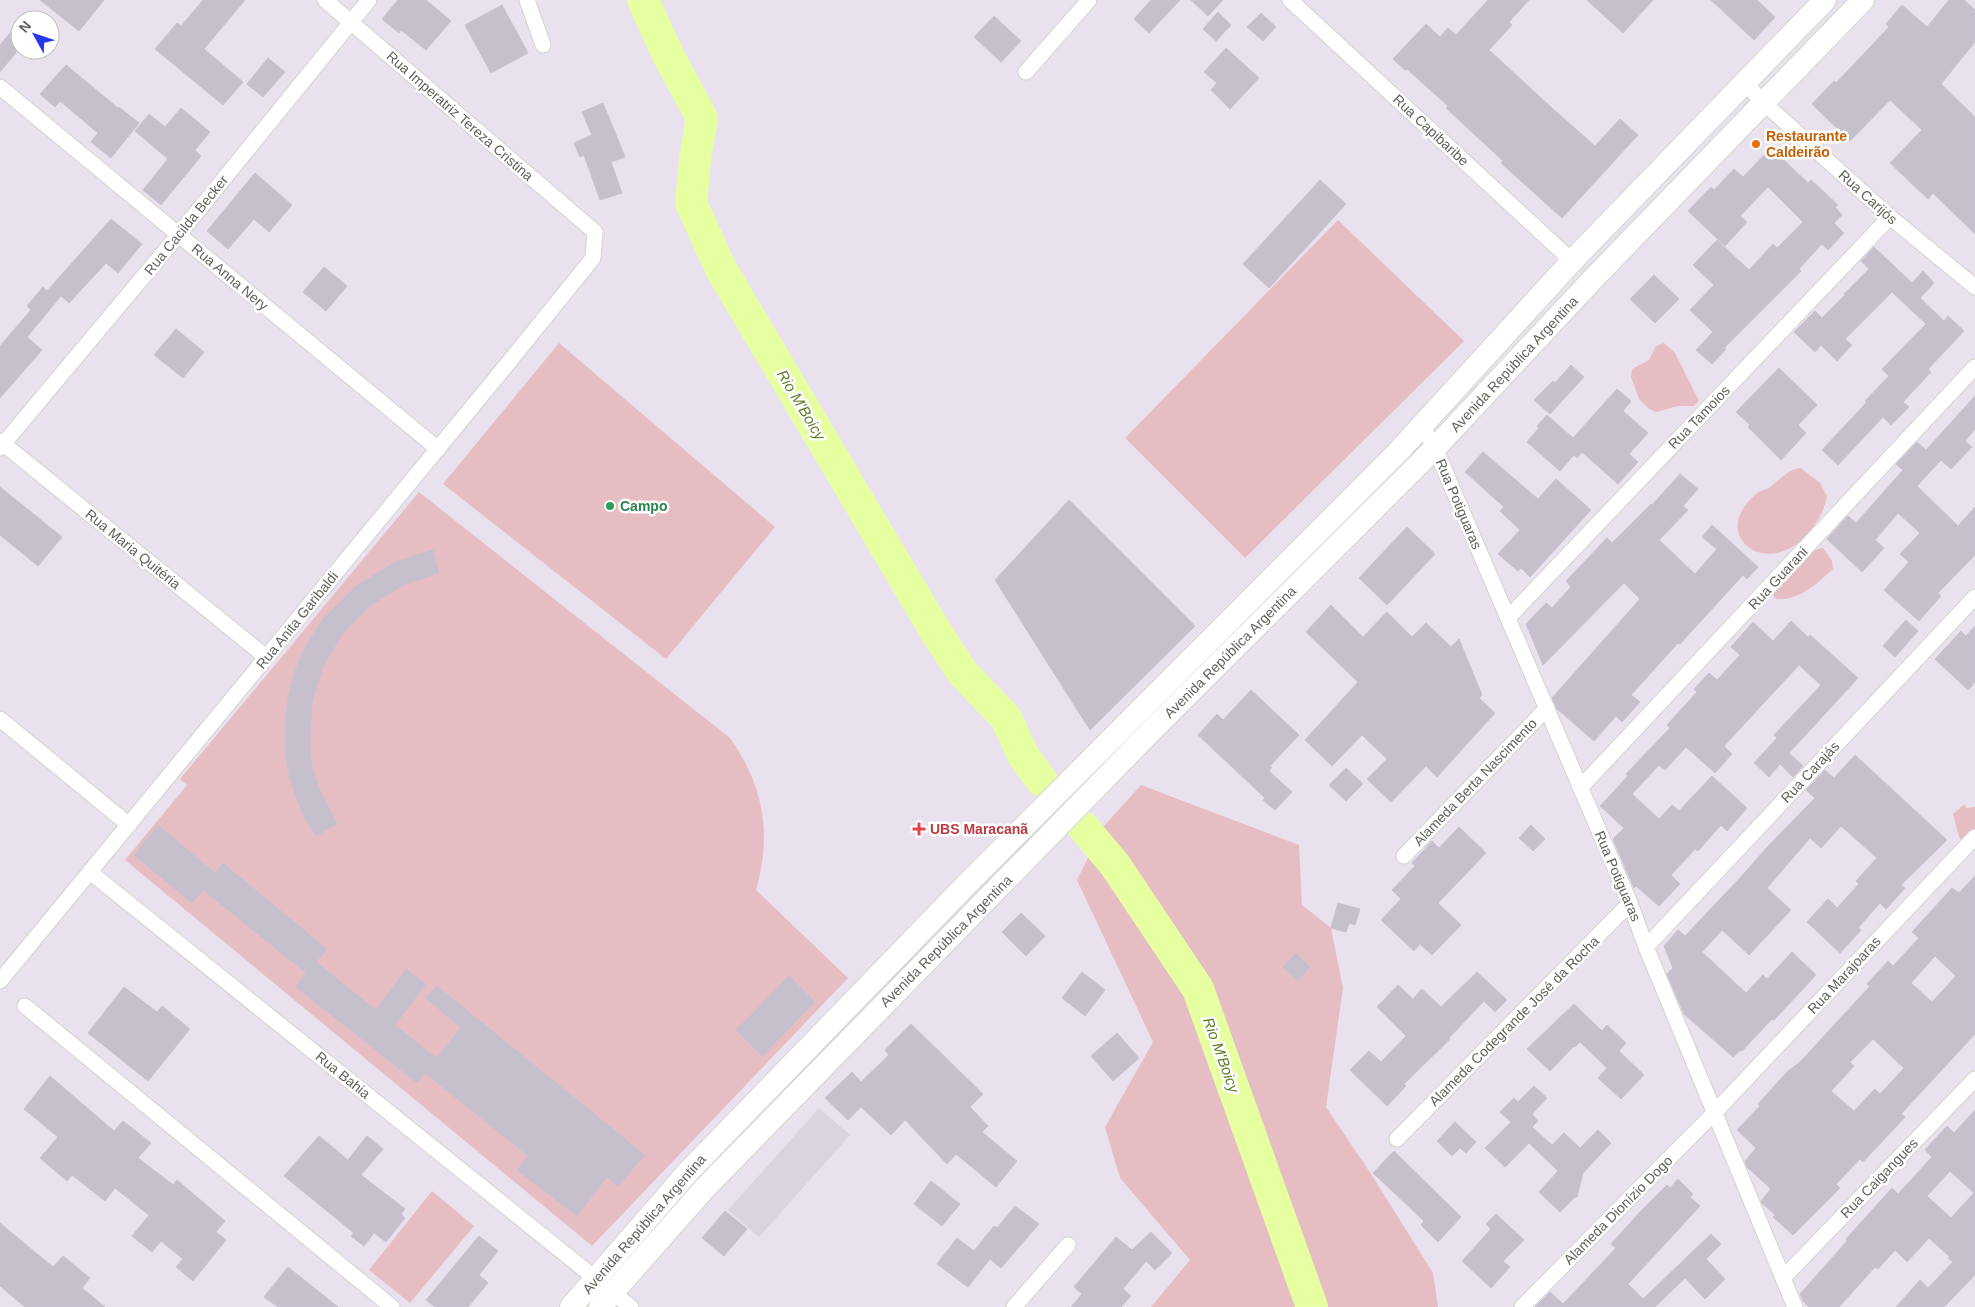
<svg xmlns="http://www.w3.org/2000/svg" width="1975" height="1307" font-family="Helvetica,sans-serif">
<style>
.education{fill:#dbd3e0}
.green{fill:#e7bdc4}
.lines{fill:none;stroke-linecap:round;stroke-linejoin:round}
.river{stroke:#e5ffa1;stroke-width:32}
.building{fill:#c6c0cc;stroke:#cac0d3;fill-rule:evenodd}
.street-casing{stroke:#d1d5ce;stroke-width:17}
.secondary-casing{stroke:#d2d6cd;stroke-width:24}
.street{stroke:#fff;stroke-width:15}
.secondary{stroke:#fff;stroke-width:22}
.food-dot{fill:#e8710a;stroke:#fff;stroke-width:2}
.leisure-dot{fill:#2e9e5b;stroke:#fff;stroke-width:2}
.health-dot{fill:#e0444e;stroke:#fff;stroke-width:2}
.labels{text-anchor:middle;stroke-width:5;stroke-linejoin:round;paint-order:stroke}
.street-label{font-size:14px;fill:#60635a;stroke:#fff}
.food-label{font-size:14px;font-weight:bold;fill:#c56008;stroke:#fff;text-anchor:start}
.leisure-label{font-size:14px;font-weight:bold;fill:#27864d;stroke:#fff;text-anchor:start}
.health-label{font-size:14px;font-weight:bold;fill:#be3a42;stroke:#fff;text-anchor:start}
.water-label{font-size:15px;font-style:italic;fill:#617e2d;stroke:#fff}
</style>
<rect width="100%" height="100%" fill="#e9e2ee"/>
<path class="education" d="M 819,1108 L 850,1135 L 759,1237 L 728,1210 Z"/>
<g class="green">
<path d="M 1338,220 L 1464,341 L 1245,558 L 1125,438 Z"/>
<path d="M 559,343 L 775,527 L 666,659 L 443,484 Z"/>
<path d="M 1664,343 L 1675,353 L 1699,401 L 1694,406 L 1678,406 L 1656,412 L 1649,409 L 1639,399 L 1631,377 L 1632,369 L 1649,360 L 1656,346 Z"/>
<path d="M 1801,468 L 1820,483 L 1827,496 C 1824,510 1821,516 1813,527 C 1772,585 1706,537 1755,495 C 1759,491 1764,490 1769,488 C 1779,480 1788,469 1801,468 Z"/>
<path d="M 419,492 L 730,738 C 764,786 772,834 756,890 L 848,978 L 592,1246 L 125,860 L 187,785 L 180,779 Z"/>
<path d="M 1823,548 L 1832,561 L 1833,569 C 1817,583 1800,601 1776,599 L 1771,593 L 1776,586 L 1806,559 C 1809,552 1816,549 1823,548 Z"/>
<path d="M 1141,785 L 1299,845 L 1302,905 L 1331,928 L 1343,988 L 1326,1107 L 1371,1174 L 1433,1273 L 1438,1307 L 1151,1307 L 1190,1260 L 1120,1178 L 1105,1127 L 1153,1042 L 1077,880 L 1104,826 Z"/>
<path d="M 1965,804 L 1966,808 L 1975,807 L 1975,850 C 1957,846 1958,830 1953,814 Z"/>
<path d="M 432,1191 L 474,1226 L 410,1303 L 369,1270 Z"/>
</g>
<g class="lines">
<g class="river">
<path d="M 643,0 L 669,57 L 702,118 L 695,159 L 691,203 L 721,269 L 936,632 L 962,672 L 1006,718 L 1024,757 L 1042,781"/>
<path d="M 1084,828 L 1115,865 L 1198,989 L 1312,1307"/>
</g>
</g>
<g class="building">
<path d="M 40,0 L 104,0 L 79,31 Z"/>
<path d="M 203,0 L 245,0 L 204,49 L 243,82 L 223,105 L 155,49 L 177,23 L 181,26 Z"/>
<path d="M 398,0 L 426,0 L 451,21 L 426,50 L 401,30 L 399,33 L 382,19 Z"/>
<path d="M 1151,0 L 1180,0 L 1149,33 L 1134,19 Z"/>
<path d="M 1191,0 L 1223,0 L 1208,16 Z"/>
<path d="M 1488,0 L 1529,0 L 1509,22 L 1512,25 L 1489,50 L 1552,108 L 1595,146 L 1620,119 L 1638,135 L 1562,218 L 1501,163 L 1503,161 L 1446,108 L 1448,106 L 1407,69 L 1405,70 L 1393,59 L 1426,24 L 1440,37 L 1448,28 L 1456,35 Z"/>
<path d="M 1587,0 L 1653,0 L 1623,33 Z"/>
<path d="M 1711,0 L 1757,0 L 1775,17 L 1754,40 Z"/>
<path d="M 1949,0 L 1964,0 L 1975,10 L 1975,42 L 1941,84 L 1975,117 L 1975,234 L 1933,193 L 1928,199 L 1890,163 L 1922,130 L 1890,100 L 1850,141 L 1812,104 L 1834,81 L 1836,83 L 1889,27 L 1886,24 L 1902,5 L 1927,27 Z"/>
<path d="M 502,5 L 528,53 L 491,73 L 465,25 Z"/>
<path d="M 1218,12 L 1231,25 L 1216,41 L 1203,29 Z"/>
<path d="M 1261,13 L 1276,27 L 1263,41 L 1247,27 Z"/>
<path d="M 994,16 L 1021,41 L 1001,62 L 974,37 Z"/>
<path d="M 20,21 L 20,48 L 0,72 L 0,45 Z"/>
<path d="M 1226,48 L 1259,78 L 1230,109 L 1211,90 L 1217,83 L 1204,72 Z"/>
<path d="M 268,58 L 285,72 L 263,97 L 247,84 Z"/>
<path d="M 66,65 L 118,108 L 119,107 L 139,123 L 111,158 L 91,142 L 98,133 L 60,101 L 55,107 L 40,94 Z"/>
<path d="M 603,103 L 625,157 L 611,162 L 622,193 L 600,200 L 584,155 L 580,157 L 574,143 L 592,135 L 582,112 Z"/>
<path d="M 181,108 L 210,132 L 195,150 L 201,156 L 161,205 L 143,190 L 168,159 L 135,131 L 149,114 L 165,127 Z"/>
<path d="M 1771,148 L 1808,183 L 1811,180 L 1838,205 L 1835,207 L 1842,215 L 1834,223 L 1844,233 L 1828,250 L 1822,244 L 1799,269 L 1801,271 L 1724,348 L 1726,349 L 1712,364 L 1696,350 L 1713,332 L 1690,310 L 1714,285 L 1693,265 L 1717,240 L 1749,270 L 1773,244 L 1777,248 L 1803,222 L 1768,187 L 1740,216 L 1747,222 L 1725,246 L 1688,211 L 1711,187 L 1714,190 L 1734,169 L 1743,177 Z"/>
<path d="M 255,173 L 292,205 L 269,232 L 254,219 L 228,249 L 207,231 Z"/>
<path d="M 1320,180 L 1346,204 L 1269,288 L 1243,264 Z"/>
<path d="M 111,219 L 142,244 L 118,273 L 106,263 L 69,303 L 61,296 L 27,337 L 42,350 L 0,398 L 0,346 L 31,310 L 27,306 L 43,287 L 47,291 Z"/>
<path d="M 1874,247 L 1912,283 L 1923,271 L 1934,283 L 1920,298 L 1944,321 L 1948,316 L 1964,331 L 1928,369 L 1931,372 L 1903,402 L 1909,407 L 1891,425 L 1883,417 L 1838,465 L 1822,450 L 1867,402 L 1865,401 L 1889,376 L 1882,369 L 1926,324 L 1892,292 L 1845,339 L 1852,345 L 1837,361 L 1821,345 L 1815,352 L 1794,332 L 1815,311 L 1822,318 L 1845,295 L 1844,294 L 1869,269 L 1861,261 Z"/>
<path d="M 324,267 L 347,286 L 326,311 L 303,292 Z"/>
<path d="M 1654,275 L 1679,299 L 1655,323 L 1630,299 Z"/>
<path d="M 176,329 L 204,352 L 183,378 L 154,355 Z"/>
<path d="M 1571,365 L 1584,377 L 1550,414 L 1534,400 L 1553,381 L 1555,383 Z"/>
<path d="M 1779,368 L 1817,405 L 1798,425 L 1806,433 L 1781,460 L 1748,427 L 1750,425 L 1736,412 Z"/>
<path d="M 1617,389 L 1631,401 L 1623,411 L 1648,433 L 1629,454 L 1638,462 L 1618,484 L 1582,452 L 1577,458 L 1574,455 L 1560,471 L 1527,442 L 1539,428 L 1537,426 L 1547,415 L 1573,438 Z"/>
<path d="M 1975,396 L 1975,429 L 1965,441 L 1972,447 L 1951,469 L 1941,460 L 1917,486 L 1958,526 L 1975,507 L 1975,555 L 1938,593 L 1941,596 L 1919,621 L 1884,590 L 1909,562 L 1900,554 L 1920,533 L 1898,513 L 1875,540 L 1884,548 L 1862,572 L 1827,539 L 1848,516 L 1856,523 L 1903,470 L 1896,464 L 1917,442 L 1926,450 Z"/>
<path d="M 1483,452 L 1538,499 L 1556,479 L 1591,510 L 1530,577 L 1521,568 L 1518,571 L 1498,554 L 1520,530 L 1500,511 L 1504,507 L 1465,472 Z"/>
<path d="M 1680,474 L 1698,489 L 1683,506 L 1688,510 L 1659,540 L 1695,574 L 1717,549 L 1702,537 L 1712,525 L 1758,567 L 1747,579 L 1743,575 L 1680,644 L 1678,643 L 1631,695 L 1640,702 L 1622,722 L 1616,716 L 1594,741 L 1557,709 L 1552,698 L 1640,599 L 1624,583 L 1543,665 L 1526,624 L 1546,603 L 1552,608 L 1571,587 L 1566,581 L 1607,538 L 1612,543 L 1651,504 L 1652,505 Z"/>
<path d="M 0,487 L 62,537 L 38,566 L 0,535 Z"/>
<path d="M 1069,500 L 1195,626 L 1090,730 L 995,580 Z"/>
<path d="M 1407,527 L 1435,554 L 1387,605 L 1359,578 Z"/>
<path d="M 433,550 L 439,573 L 403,585 L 370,606 L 343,633 L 323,666 L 312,703 L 310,745 L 312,766 L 318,786 L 337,824 L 316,836 L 304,817 L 295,794 L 288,771 L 285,747 L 285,723 L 288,699 L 293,677 L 301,656 L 311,637 L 324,618 L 355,587 L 393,563 Z"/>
<path d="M 1331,605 L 1363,637 L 1387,612 L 1412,637 L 1426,623 L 1451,647 L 1459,639 L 1482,695 L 1479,698 L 1495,713 L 1437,777 L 1426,766 L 1391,802 L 1367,779 L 1387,759 L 1362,735 L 1332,766 L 1305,740 L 1358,682 L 1306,632 Z"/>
<path d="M 1906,620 L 1918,631 L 1895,657 L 1883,646 Z"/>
<path d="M 1791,621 L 1808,637 L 1810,635 L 1858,678 L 1789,753 L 1803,766 L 1793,777 L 1780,764 L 1769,777 L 1754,763 L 1777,738 L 1774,735 L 1821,685 L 1799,665 L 1724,746 L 1732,754 L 1715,773 L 1686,747 L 1665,770 L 1659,765 L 1632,794 L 1659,819 L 1672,805 L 1679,811 L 1712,776 L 1747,808 L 1727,831 L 1721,825 L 1698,851 L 1695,849 L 1671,875 L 1680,884 L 1659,906 L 1636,886 L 1634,888 L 1613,839 L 1624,828 L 1600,806 L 1628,776 L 1626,774 L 1670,728 L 1667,725 L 1697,692 L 1694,689 L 1709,673 L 1717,680 L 1740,655 L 1731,647 L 1753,622 L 1773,641 Z"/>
<path d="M 1975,626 L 1975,682 L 1968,690 L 1935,659 L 1961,631 L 1966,636 Z"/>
<path d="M 1251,690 L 1299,735 L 1270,766 L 1272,767 L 1269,771 L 1292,792 L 1275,810 L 1263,800 L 1265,798 L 1198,735 L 1217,714 L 1223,720 Z"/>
<path d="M 1855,755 L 1947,840 L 1901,885 L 1905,888 L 1886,909 L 1880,903 L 1858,928 L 1861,930 L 1840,953 L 1807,922 L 1828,899 L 1837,908 L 1859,884 L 1856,881 L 1877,858 L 1841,826 L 1821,848 L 1810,838 L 1767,888 L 1791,910 L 1749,955 L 1722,930 L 1702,952 L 1746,993 L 1763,975 L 1767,979 L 1792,952 L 1816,975 L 1774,1020 L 1772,1019 L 1742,1051 L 1741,1050 L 1733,1057 L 1684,1014 L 1667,974 L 1673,968 L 1664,946 L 1678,930 L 1685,936 L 1740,878 L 1770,844 L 1815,798 L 1806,790 L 1825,770 L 1834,778 Z"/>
<path d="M 1346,768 L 1363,784 L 1346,801 L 1329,785 Z"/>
<path d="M 158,825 L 215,873 L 223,863 L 327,949 L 316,962 L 376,1010 L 406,969 L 426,984 L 395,1025 L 436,1058 L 461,1028 L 426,998 L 437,986 L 645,1155 L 618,1186 L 607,1177 L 577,1216 L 517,1170 L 528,1156 L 425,1073 L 417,1083 L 296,987 L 306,973 L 203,890 L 192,903 L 134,855 Z"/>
<path d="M 1531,825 L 1545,839 L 1533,851 L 1519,838 Z"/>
<path d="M 1459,827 L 1486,853 L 1438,903 L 1461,925 L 1432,955 L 1420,944 L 1414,951 L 1381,920 L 1401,899 L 1392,890 L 1415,866 L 1412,863 L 1432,841 L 1439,848 Z"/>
<path d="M 1975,876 L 1975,1034 L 1901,1114 L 1905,1117 L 1863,1162 L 1860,1159 L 1836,1184 L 1840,1188 L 1793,1235 L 1773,1217 L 1775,1215 L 1762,1203 L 1761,1201 L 1771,1189 L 1747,1167 L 1745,1161 L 1756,1148 L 1737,1130 L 1760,1106 L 1758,1104 L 1787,1072 L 1800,1062 L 1870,986 L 1867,984 L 1888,961 L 1893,966 L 1919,938 L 1912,932 L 1952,888 L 1959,893 ZM 1935,956 L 1956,976 L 1932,1002 L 1911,983 ZM 1873,1039 L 1904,1068 L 1880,1094 L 1875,1089 L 1854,1111 L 1831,1091 L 1854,1066 L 1850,1062 Z"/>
<path d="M 1338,903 L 1360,909 L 1355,925 L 1349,923 L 1346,932 L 1331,928 Z"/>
<path d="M 1021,913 L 1045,936 L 1026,956 L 1002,932 Z"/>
<path d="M 1296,953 L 1310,967 L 1298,981 L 1283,967 Z"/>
<path d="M 1082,972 L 1105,990 L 1085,1016 L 1062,998 Z"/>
<path d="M 1477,972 L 1507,1000 L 1495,1012 L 1484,1001 L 1449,1038 L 1450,1039 L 1404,1084 L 1406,1086 L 1387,1106 L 1350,1070 L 1369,1051 L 1381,1062 L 1406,1036 L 1377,1007 L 1398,985 L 1413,999 L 1422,989 L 1441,1007 Z"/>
<path d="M 789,976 L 815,1002 L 762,1056 L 736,1030 Z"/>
<path d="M 124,987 L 157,1012 L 162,1006 L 190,1029 L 148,1081 L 88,1033 Z"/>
<path d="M 1574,1004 L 1602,1031 L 1607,1025 L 1626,1043 L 1619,1051 L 1644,1075 L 1621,1099 L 1598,1078 L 1607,1068 L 1580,1042 L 1575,1047 L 1574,1046 L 1550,1071 L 1527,1049 Z"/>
<path d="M 911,1024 L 983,1094 L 970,1107 L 988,1126 L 982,1132 L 1017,1161 L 996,1187 L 956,1154 L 947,1164 L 905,1120 L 891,1135 L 861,1107 L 848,1120 L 825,1098 L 852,1072 L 861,1082 L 889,1055 L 885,1050 Z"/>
<path d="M 1117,1033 L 1139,1058 L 1113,1081 L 1091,1056 Z"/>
<path d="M 50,1076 L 114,1131 L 123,1121 L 151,1143 L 138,1158 L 173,1185 L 177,1180 L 225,1221 L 216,1232 L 226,1240 L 193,1281 L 176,1267 L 183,1259 L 161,1241 L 152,1252 L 132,1236 L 149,1215 L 115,1188 L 105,1201 L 72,1175 L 67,1181 L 40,1158 L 58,1137 L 24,1109 Z"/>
<path d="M 1534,1086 L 1547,1098 L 1532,1114 L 1538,1121 L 1532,1127 L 1552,1145 L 1564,1133 L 1580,1148 L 1598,1130 L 1611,1143 L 1583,1173 L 1577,1197 L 1575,1197 L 1560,1212 L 1539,1192 L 1558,1171 L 1529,1143 L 1505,1167 L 1485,1148 L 1511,1122 L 1500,1112 L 1514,1098 L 1518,1102 Z"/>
<path d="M 1975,1110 L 1975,1275 L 1944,1307 L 1896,1307 L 1920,1280 L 1928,1288 L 1953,1262 L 1948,1258 L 1950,1257 L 1929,1238 L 1907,1262 L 1895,1250 L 1878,1269 L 1875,1267 L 1839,1307 L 1809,1307 L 1803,1301 L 1800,1294 L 1847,1241 L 1846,1239 L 1892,1188 L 1898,1194 L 1932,1157 L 1925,1150 L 1947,1126 L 1954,1133 ZM 1950,1171 L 1974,1193 L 1951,1218 L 1927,1196 Z"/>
<path d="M 1455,1122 L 1476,1142 L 1466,1153 L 1460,1148 L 1452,1156 L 1437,1141 Z"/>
<path d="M 319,1136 L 348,1160 L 367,1136 L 383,1149 L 361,1175 L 405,1209 L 401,1214 L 405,1218 L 386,1242 L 374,1233 L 364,1246 L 351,1236 L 354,1233 L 284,1176 Z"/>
<path d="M 1394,1151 L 1461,1217 L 1438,1242 L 1421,1225 L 1424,1221 L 1373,1173 Z"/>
<path d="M 1678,1179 L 1693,1194 L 1690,1197 L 1700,1206 L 1628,1284 L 1643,1299 L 1711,1234 L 1721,1244 L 1706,1259 L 1725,1279 L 1705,1299 L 1685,1278 L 1655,1307 L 1535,1307 L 1550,1292 L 1563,1304 L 1616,1248 L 1611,1244 L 1639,1213 L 1667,1185 L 1670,1188 Z"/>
<path d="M 931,1181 L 960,1204 L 942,1226 L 914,1204 Z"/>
<path d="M 1015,1206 L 1039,1224 L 1001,1268 L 990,1259 L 968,1287 L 937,1264 L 957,1238 L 974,1251 L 994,1226 L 997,1228 Z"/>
<path d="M 725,1211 L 747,1229 L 724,1256 L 702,1238 Z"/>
<path d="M 1496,1214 L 1524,1240 L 1503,1261 L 1510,1267 L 1491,1288 L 1462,1261 L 1491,1229 L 1486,1224 Z"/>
<path d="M 0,1223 L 53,1267 L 63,1256 L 90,1278 L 82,1288 L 105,1307 L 25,1307 L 0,1286 Z"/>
<path d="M 1151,1232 L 1172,1253 L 1155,1270 L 1146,1261 L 1123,1289 L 1131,1296 L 1121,1307 L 1071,1307 L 1082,1294 L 1074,1287 L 1116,1237 L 1132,1250 Z"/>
<path d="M 479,1236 L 498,1251 L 479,1275 L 488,1283 L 468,1307 L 435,1307 L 426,1300 Z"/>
<path d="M 288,1267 L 338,1307 L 278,1307 L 264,1297 Z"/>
</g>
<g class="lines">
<defs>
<g id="street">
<path d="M 527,0 L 543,45"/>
<path d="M 1290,0 L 1572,261"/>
<path d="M 1026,72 L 1089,0"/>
<path d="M 1744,82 L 1764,103 L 1890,217 L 1975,287"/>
<path d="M 0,87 L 438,449"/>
<path d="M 1422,426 L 1435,448 L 1630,903 L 1646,947 L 1795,1307"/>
<path d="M 0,441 L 266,657"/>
<path d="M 0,448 L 179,234 L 369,0"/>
<path d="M 1508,618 L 1890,217"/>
<path d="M 0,719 L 129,825"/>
<path d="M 1580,788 L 1975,367"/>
<path d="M 1404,856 L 1547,708"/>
<path d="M 90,872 L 631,1307"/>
<path d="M 1646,947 L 1975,597"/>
<path d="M 0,981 L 500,373 L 593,258 L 595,232 L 325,0"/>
<path d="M 25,1006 L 392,1307"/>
<path d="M 1397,1139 L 1630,903"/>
<path d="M 1783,1278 L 1975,1079"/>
<path d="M 1014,1307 L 1068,1245"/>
<path d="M 1522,1307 L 1714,1113 L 1975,837"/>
</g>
<g id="secondary">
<path d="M 571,1307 L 688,1172 L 967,884 L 1397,453 L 1572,261 L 1825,0"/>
<path d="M 600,1307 L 705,1188 L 1156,726 L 1435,448 L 1594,278 L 1863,0"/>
</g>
</defs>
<use href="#street" class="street-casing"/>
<use href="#secondary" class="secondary-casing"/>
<use href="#street" class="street"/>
<use href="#secondary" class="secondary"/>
</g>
<circle class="food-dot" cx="1756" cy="144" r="5"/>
<circle class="leisure-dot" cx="610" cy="506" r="5"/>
<path class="health-dot" d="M916.5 821.5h5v5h5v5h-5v5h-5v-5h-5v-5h5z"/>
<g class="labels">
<g class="street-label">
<text transform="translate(460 116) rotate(41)" y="5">Rua Imperatriz Tereza Cristina</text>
<text transform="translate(1431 130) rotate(43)" y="5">Rua Capibaribe</text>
<text transform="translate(1868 197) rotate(42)" y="5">Rua Carijós</text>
<text transform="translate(186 225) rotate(-51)" y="5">Rua Cacilda Becker</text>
<text transform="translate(230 277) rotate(40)" y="5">Rua Anna Nery</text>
<text transform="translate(1514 364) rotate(-47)" y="5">Avenida República Argentina</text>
<text transform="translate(1699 417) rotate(-46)" y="5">Rua Tamoios</text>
<text transform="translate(1459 504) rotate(67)" y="5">Rua Potiguaras</text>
<text transform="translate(133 549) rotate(39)" y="5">Rua Maria Quitéria</text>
<text transform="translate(1778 578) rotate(-47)" y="5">Rua Guarani</text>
<text transform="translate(297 620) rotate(-51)" y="5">Rua Anita Garibaldi</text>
<text transform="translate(1230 652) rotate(-45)" y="5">Avenida República Argentina</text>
<text transform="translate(1810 772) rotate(-47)" y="5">Rua Carajás</text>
<text transform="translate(1475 782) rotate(-46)" y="5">Alameda Berta Nascimento</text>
<text transform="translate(1618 876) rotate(67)" y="5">Rua Potiguaras</text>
<text transform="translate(946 941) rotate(-45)" y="5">Avenida República Argentina</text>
<text transform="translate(1844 975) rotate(-47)" y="5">Rua Marajoaras</text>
<text transform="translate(1514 1021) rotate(-45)" y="5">Alameda Codegrande José da Rocha</text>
<text transform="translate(343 1075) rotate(39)" y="5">Rua Bahia</text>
<text transform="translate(1879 1178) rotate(-46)" y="5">Rua Caigangues</text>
<text transform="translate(1618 1210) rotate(-45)" y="5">Alameda Dionízio Dogo</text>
<text transform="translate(644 1224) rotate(-49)" y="5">Avenida República Argentina</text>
</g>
<g class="food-label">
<text x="1766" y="141">Restaurante<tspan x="1766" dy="16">Caldeirão</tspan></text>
</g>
<g class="leisure-label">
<text x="620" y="511">Campo</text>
</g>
<g class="health-label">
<text x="930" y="834">UBS Maracanã</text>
</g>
<g class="water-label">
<text transform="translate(801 405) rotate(59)" y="5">Rio M'Boicy</text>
<text transform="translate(1221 1055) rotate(70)" y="5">Rio M'Boicy</text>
</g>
</g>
<g transform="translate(35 35) rotate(310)"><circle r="24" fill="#ffffff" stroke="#bfc1bd"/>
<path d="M0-4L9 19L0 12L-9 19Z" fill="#2637ef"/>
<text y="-8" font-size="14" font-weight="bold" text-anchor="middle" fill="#60635a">N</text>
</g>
</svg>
